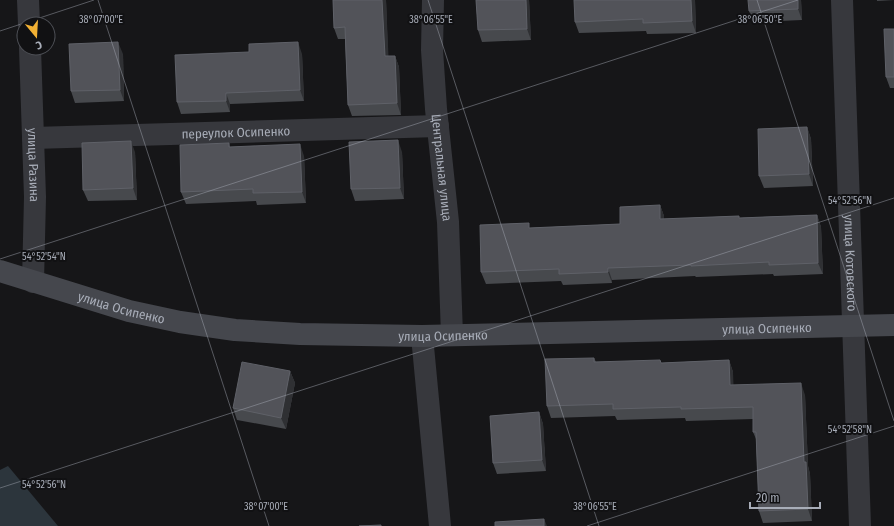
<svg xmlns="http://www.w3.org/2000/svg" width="894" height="526" font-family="'Fira Sans Condensed',sans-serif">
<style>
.water{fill:#2c353c}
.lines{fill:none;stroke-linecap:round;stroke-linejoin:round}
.street{stroke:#37383d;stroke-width:22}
.secondary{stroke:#45474d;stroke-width:22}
.wall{fill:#47494d}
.shaded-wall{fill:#2f3033}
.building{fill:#525359;stroke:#5f6168}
.ticks{fill:none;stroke:#a8adb8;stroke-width:1;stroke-opacity:0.45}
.labels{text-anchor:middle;stroke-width:4;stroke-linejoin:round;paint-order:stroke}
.street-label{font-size:13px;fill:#a8adb8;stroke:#111113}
.ticks-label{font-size:10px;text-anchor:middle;fill:#a8adb8;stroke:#111113;stroke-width:4;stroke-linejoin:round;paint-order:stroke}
</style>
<rect width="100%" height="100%" fill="#161618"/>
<path class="water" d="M 8,466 L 58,526 L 0,526 L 0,470 Z"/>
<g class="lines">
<g class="street">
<path d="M 28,0 L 29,24"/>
<path id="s1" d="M 433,0 L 432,50 L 436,109 L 448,222 L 452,335"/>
<path id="s2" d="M 842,0 L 860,526"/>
<path id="s3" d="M 30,48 L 35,197 L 33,282"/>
<path id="s4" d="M 33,138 L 438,126"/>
<path d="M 422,336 L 440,526"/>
</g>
<path class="secondary" id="s5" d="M 0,271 L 129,311 L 180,322 L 235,330 L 300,334 L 422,336 L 894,325"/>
</g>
<g class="wall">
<path d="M 333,0 L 386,0 L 388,56 L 395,56 L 399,67 L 401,115 L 352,116 L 348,105 L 345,39 L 338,39 L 334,28 Z"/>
<path d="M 476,0 L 529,0 L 531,40 L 482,42 L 478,30 Z"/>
<path d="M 695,0 L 696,33 L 647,34 L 646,31 L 579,33 L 575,22 Z"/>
<path d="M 801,0 L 802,20 L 753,22 L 749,11 Z"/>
<path d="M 877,0 L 894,0 L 877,1 Z"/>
<path d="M 894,29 L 894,88 L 890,88 L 886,77 Z"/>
<path d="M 123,54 L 124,101 L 75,103 L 71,91 Z"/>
<path d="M 302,54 L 304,101 L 230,104 L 230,112 L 181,114 L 177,102 Z"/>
<path d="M 807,127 L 811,139 L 813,186 L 764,188 L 759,176 Z"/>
<path d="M 229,143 L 230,147 L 304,156 L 306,203 L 257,205 L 256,201 L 186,204 L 181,192 Z"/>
<path d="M 135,152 L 137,200 L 88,201 L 83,190 Z"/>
<path d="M 402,152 L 404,199 L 355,201 L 351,189 Z"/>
<path d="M 660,205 L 664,216 L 664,219 L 739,216 L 739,218 L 817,215 L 821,227 L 823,274 L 774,276 L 773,274 L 696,277 L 695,276 L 612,280 L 612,283 L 563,285 L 561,281 L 486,284 L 481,272 L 530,228 L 620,224 Z"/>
<path d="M 594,358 L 596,362 L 662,363 L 729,360 L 733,372 L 733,385 L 805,395 L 808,466 L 810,474 L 812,521 L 763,523 L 759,511 L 756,439 L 753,432 L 753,419 L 686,421 L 685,418 L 617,420 L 615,416 L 551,418 L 547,406 Z"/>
<path d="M 290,371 L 295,383 L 286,429 L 237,420 L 233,408 Z"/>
<path d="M 539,412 L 543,424 L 546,471 L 497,474 L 493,463 Z"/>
</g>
<g class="shaded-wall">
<path d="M 382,0 L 386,0 L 389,68 L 385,56 Z"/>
<path d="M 526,0 L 529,0 L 531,40 L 527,29 Z"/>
<path d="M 691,0 L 695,0 L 696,33 L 692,21 Z"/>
<path d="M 798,0 L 801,0 L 802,20 L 798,9 Z"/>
<path d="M 118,42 L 123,54 L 124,101 L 120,90 Z"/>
<path d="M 298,42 L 302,54 L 304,101 L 300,90 Z"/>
<path d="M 395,56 L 399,67 L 401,115 L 397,103 Z"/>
<path d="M 226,93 L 230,104 L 230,112 L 226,101 Z"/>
<path d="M 807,127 L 811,139 L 813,186 L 809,174 Z"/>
<path d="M 398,140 L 402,152 L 404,199 L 400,188 Z"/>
<path d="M 131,141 L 135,152 L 137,200 L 133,188 Z"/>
<path d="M 300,144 L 304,156 L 306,203 L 302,192 Z"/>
<path d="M 660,205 L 664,216 L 664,231 L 660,219 Z"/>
<path d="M 817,215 L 821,227 L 823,274 L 818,263 Z"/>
<path d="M 608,268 L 612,280 L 612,283 L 608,272 Z"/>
<path d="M 729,360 L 733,372 L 734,397 L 730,385 Z"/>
<path d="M 290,371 L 295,383 L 286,429 L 281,418 Z"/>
<path d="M 801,383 L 805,395 L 808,466 L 810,474 L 812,521 L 808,509 L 804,462 Z"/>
<path d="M 539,412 L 543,424 L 546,471 L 542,460 Z"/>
<path d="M 544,519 L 547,526 L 544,526 Z"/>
</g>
<g class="building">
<path d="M 333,0 L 382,0 L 385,56 L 395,56 L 397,103 L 348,105 L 345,27 L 334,28 Z"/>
<path d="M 476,0 L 526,0 L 527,29 L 478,30 Z"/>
<path d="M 574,0 L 691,0 L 692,21 L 643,23 L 643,19 L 575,22 Z"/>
<path d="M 748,0 L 798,0 L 798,9 L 749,11 Z"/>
<path d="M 884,29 L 894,29 L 894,77 L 886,77 Z"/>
<path d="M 118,42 L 120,90 L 71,91 L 69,44 Z"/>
<path d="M 298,42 L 300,90 L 226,93 L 226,101 L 177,102 L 175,55 L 249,52 L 249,44 Z"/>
<path d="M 807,127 L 809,174 L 759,176 L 758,129 Z"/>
<path d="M 398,140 L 400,188 L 351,189 L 349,142 Z"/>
<path d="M 131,141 L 133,188 L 83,190 L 82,143 Z"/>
<path d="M 229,143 L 229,147 L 300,144 L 302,192 L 253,193 L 253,189 L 181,192 L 180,145 Z"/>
<path d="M 660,205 L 660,219 L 739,216 L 739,218 L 817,215 L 818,263 L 769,265 L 769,262 L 691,266 L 691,265 L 608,268 L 608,272 L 559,274 L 559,269 L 481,272 L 480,225 L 529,223 L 529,228 L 620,224 L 620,207 Z"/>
<path d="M 594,358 L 594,362 L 660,360 L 661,363 L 729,360 L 730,385 L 801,383 L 804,462 L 806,462 L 808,509 L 759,511 L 756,432 L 753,432 L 753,407 L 681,409 L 681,407 L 613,409 L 613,404 L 547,406 L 545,359 Z"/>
<path d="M 242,362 L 290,371 L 281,418 L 233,408 Z"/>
<path d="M 539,412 L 542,460 L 493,463 L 490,416 Z"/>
<path d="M 544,519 L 544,526 L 495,526 L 495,522 Z"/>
<path d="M 381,525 L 381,526 L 359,526 Z"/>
</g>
<path class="ticks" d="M 98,0 L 269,526M 428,0 L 599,526M 757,0 L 894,421M 0,31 L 94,0M 0,259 L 798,0M 0,488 L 894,198M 587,526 L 894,426"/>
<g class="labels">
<g class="street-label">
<text dy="5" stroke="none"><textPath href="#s4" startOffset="203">переулок Осипенко</textPath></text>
<text dy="5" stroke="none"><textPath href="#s3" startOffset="117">улица Разина</textPath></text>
<text dy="5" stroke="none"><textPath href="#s1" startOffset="168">Центральная улица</textPath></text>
<text dy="5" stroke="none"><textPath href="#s2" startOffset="263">улица Котовского</textPath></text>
<text dy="5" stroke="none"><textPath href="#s5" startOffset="127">улица Осипенко</textPath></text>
<text dy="5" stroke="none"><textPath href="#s5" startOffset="775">улица Осипенко</textPath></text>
<text dy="5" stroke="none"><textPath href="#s5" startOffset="451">улица Осипенко</textPath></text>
</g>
</g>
<g class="ticks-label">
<text x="101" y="23">38°07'00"E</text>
<text x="431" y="23">38°06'55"E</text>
<text x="760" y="23">38°06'50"E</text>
<text x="850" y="204">54°52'56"N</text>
<text x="44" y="260">54°52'54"N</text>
<text x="850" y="433">54°52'58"N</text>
<text x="44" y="488">54°52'56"N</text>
<text x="266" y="510">38°07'00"E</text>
<text x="595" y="510">38°06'55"E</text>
</g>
<g transform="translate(36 36) rotate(162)"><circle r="19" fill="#111113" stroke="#4d4f55"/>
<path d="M0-3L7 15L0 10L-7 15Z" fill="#f2b134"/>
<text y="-6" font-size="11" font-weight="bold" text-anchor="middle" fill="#a8adb8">С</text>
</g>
<path d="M750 502v6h70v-6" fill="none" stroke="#a8adb8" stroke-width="2"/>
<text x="756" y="502" font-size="12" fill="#a8adb8" stroke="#111113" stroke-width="3" paint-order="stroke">20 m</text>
</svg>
